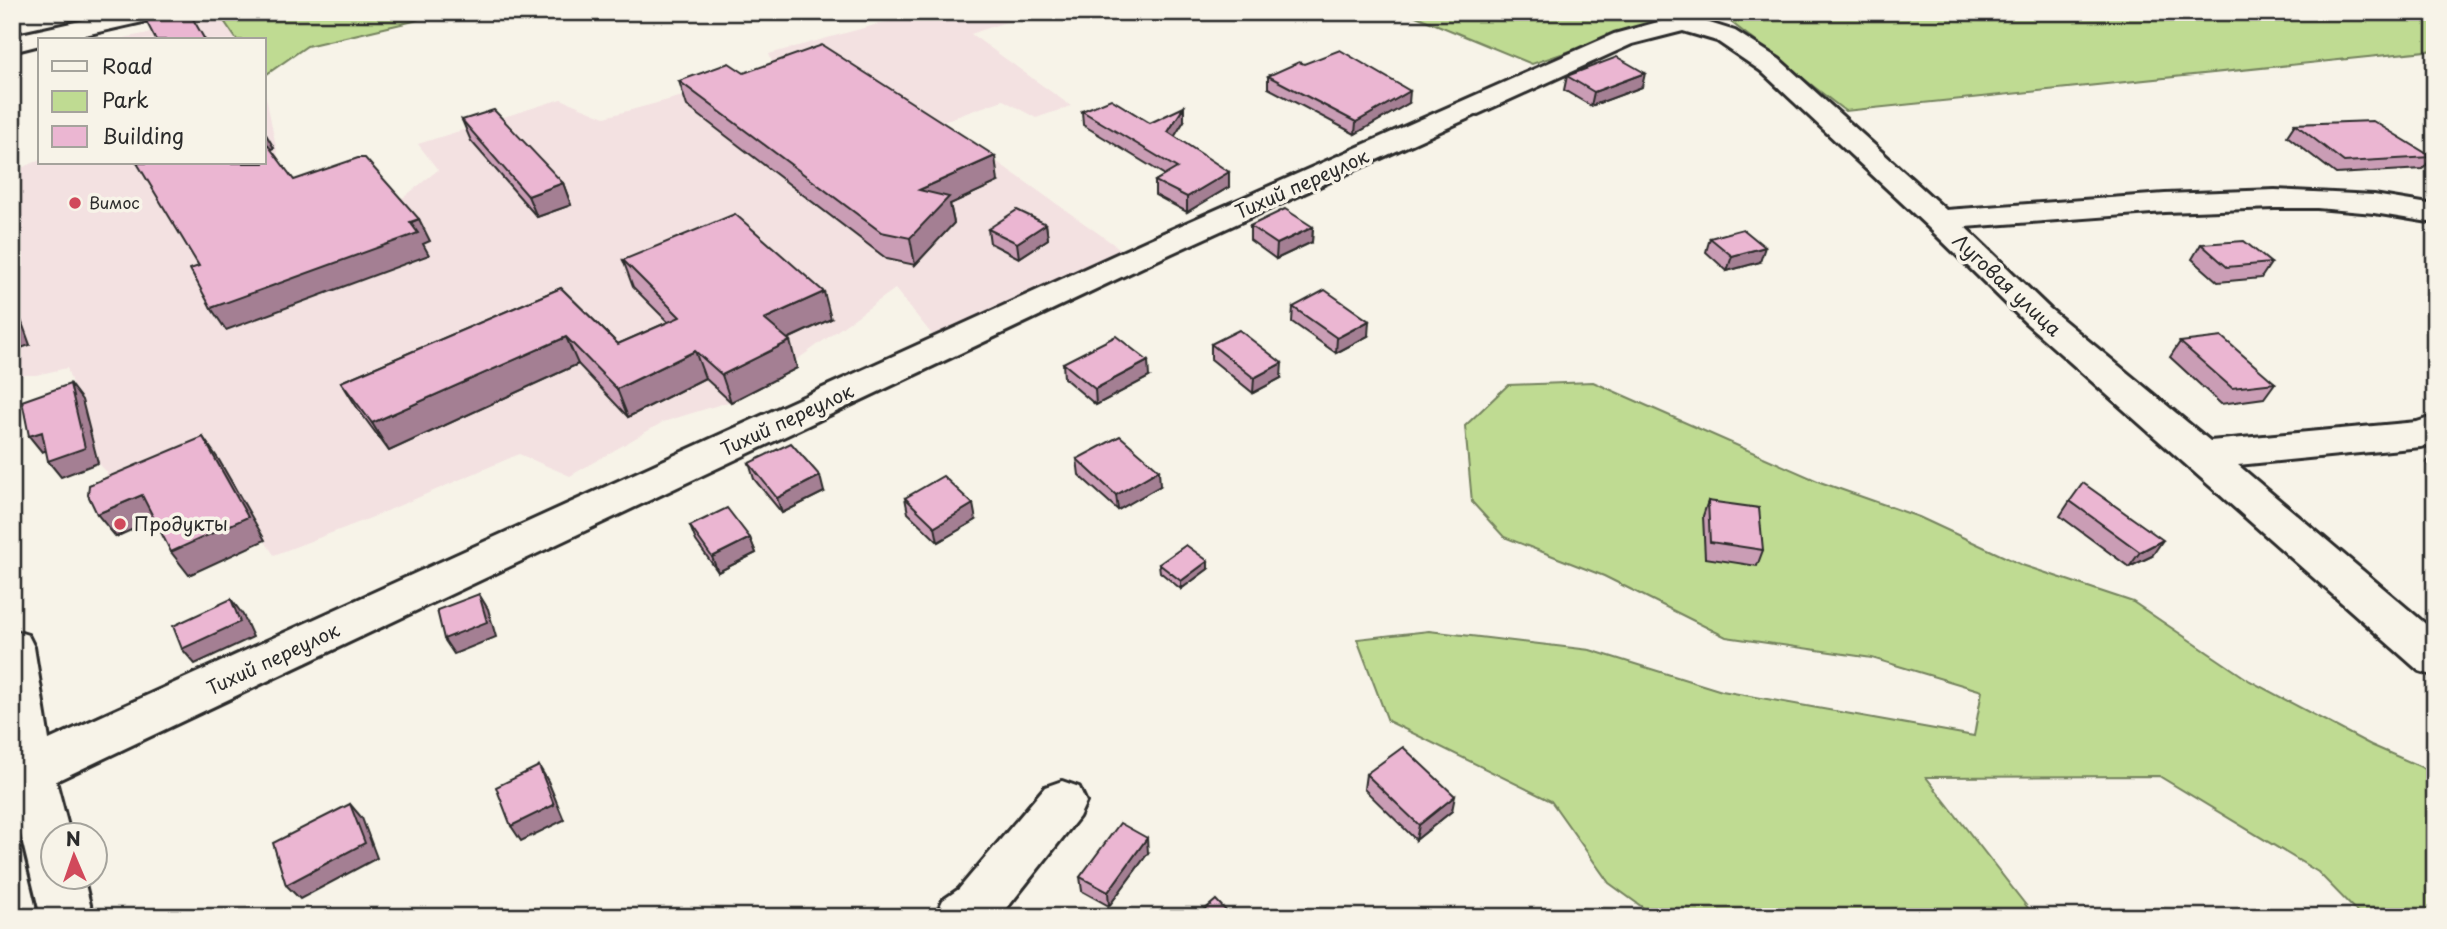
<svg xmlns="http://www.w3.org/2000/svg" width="2447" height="929" font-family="'Playpen Sans',sans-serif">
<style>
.built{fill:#f3e1e1}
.green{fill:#bfdb92;stroke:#75835e;stroke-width:2}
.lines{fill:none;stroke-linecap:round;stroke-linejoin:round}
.minor-casing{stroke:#2b2b2b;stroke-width:6}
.major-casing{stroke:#2b2b2b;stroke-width:6}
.minor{fill:#f7f3e8;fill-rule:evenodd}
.major{fill:#f7f3e8;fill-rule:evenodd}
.wall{fill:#ca9db5;stroke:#2b2b2b;stroke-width:2}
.shaded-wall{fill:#a47f93;stroke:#2b2b2b;stroke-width:2}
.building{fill:#ebb6d2;stroke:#2b2b2b;stroke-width:2}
.poi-dot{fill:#d1495b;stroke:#f7f3e8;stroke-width:2.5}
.labels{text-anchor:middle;stroke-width:7;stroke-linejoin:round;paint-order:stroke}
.far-poi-label{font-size:16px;fill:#2b2b2b;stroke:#f7f3e8;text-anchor:start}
.street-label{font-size:19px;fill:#2b2b2b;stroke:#f7f3e8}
.poi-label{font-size:19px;fill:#2b2b2b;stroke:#f7f3e8;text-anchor:start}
</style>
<rect width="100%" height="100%" fill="#f7f3e8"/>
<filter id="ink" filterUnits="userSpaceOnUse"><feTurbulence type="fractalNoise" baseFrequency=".0143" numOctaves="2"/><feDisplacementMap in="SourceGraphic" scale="14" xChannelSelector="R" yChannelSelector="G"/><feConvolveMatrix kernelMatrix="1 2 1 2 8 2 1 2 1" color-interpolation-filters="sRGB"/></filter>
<g filter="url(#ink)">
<g class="built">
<path d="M 922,12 L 1016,12 L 1023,16 L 971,34 L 1071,106 L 1036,118 L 1003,100 L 941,122 L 1129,255 L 943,348 L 895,289 L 798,359 L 777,379 L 738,399 L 663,422 L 570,476 L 519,454 L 373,517 L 274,555 L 264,540 L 189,575 L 160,518 L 116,537 L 104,509 L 107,472 L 98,463 L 67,368 L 36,375 L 12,375 L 12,172 L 40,160 L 40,163 L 264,163 L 264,87 L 284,186 L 172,222 L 327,222 L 404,197 L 438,170 L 418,144 L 561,99 L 605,117 L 731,83 L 773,65 L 769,54 Z"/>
<path d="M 222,18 L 237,40 L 114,40 Z"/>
</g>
<g class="green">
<path d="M 227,12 L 438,12 L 414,21 L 307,46 L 264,76 L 264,40 L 237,40 L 222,18 Z"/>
<path d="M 1406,12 L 1685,12 L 1532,64 Z"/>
<path d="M 1718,12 L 2435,12 L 2435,50 L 1845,111 Z"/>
<path d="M 1593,382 L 1820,482 L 1919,517 L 2022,565 L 2133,602 L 2250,681 L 2371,745 L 2435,773 L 2435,917 L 2362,917 L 2318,872 L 2159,776 L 1926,777 L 2035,917 L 1656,917 L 1609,883 L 1551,801 L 1388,721 L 1357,639 L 1429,631 L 1590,650 L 1722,691 L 1974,736 L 1982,691 L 1872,658 L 1726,637 L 1604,576 L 1504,537 L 1472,502 L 1465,426 L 1508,385 Z"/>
</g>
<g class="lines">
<defs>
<g id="minor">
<path d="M 1684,15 L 1735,31 L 1779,59 L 1946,210 L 2165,194 L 2275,190 L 2374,195 L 2435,205 L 2435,223 L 2374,213 L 2317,208 L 2275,208 L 2165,212 L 1965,227 L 2050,309 L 2210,441 L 2417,422 L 2435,416 L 2435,443 L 2421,447 L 2238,465 L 2435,632 L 2435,676 L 2419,671 L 2026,323 L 1928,227 L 1761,71 L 1717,41 L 1683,31 L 1632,44 L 1172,253 L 56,781 L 70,834 L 52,834 L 52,876 L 83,876 L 93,917 L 41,917 L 12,798 L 12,630 L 28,635 L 34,647 L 49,740 L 1150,239 L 1614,34 Z"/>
<path d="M 1062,781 L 1079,787 L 1086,802 L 1079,817 L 1000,917 L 935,917 L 943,900 L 959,889 L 1045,787 Z"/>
</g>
<path id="major" d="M 121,12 L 168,12 L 165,17 L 63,40 L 40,40 L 40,45 L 12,52 L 12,36 Z"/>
</defs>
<use href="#minor" class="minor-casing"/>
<use href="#major" class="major-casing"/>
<use href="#minor" class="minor"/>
<use href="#major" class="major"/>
</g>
<g class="wall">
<path d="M 1304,64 L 1409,103 L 1355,134 L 1268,88 L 1268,76 Z"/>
<path d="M 744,73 L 998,182 L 950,204 L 954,223 L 915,265 L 887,259 L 687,106 L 679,81 Z"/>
<path d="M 1567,76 L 1642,87 L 1591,106 L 1564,90 Z"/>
<path d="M 1082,111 L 1150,123 L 1184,121 L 1174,137 L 1229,187 L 1187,212 L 1155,195 L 1155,181 L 1165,175 L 1083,125 Z"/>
<path d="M 462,120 L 563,183 L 571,205 L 537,217 L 471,141 Z"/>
<path d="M 2295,124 L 2432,157 L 2423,169 L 2336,174 L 2287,136 Z"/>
<path d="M 1046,224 L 1048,239 L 1019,258 L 990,243 L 988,229 Z"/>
<path d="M 1250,226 L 1313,227 L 1312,242 L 1276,259 L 1250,240 Z"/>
<path d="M 1710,238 L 1760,262 L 1727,271 L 1706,252 Z"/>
<path d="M 2201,244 L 2271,263 L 2261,278 L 2218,282 L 2192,259 Z"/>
<path d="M 623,260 L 831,319 L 788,339 L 797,368 L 731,402 L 705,378 L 628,417 L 578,364 L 389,451 L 358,409 L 341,382 L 561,288 L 618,344 L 668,322 L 633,287 Z"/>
<path d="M 1293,307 L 1368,336 L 1336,353 L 1292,322 Z"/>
<path d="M 2180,342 L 2275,383 L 2264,398 L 2221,404 L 2170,357 Z"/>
<path d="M 1211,344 L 1281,378 L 1253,393 L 1211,359 Z"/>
<path d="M 1063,363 L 1149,377 L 1096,405 L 1064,378 Z"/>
<path d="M 2435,453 L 2435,472 L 2426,463 Z"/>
<path d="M 1077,459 L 1160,486 L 1118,510 L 1079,475 Z"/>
<path d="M 749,463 L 824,492 L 782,513 L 754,479 Z"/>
<path d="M 905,498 L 976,520 L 938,542 L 908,513 Z"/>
<path d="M 1708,501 L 1763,550 L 1757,566 L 1705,558 L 1703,516 Z"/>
<path d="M 2070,501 L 2152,556 L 2129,567 L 2060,516 Z"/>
<path d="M 690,526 L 750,538 L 756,553 L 718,572 L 696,541 Z"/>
<path d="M 1159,564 L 1208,569 L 1181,589 L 1160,572 Z"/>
<path d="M 1366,774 L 1452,811 L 1416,840 L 1364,789 Z"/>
<path d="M 1148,853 L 1109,906 L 1082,891 L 1080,877 Z"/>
</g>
<g class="shaded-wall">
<path d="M 1645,73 L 1642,87 L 1591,106 L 1594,92 Z"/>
<path d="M 1410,91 L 1409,103 L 1355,134 L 1356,122 Z"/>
<path d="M 1184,107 L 1184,121 L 1168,147 L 1168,132 Z"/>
<path d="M 264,131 L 274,148 L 268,150 L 264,144 Z"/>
<path d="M 995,156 L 998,182 L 950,204 L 954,223 L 915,265 L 910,238 L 919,190 Z"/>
<path d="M 1229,172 L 1229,187 L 1187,212 L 1187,197 Z"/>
<path d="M 563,183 L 571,205 L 537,217 L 528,196 Z"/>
<path d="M 419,219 L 430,241 L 423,244 L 429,255 L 226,330 L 211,308 Z"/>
<path d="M 1046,224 L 1048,239 L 1019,258 L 1017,243 Z"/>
<path d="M 1313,227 L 1312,242 L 1276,259 L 1277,244 Z"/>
<path d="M 1765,247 L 1760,262 L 1727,271 L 1732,256 Z"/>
<path d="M 824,292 L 831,319 L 772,346 L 764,319 Z"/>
<path d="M 12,308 L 21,320 L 30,345 L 12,351 Z"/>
<path d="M 1369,321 L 1368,336 L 1336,353 L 1337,338 Z"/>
<path d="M 566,337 L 578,364 L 389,451 L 372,423 Z"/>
<path d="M 790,341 L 797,368 L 731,402 L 722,375 Z"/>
<path d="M 695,351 L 705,378 L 628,417 L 617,389 Z"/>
<path d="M 1148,361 L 1149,377 L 1096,405 L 1095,389 Z"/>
<path d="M 1282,363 L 1281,378 L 1253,393 L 1254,378 Z"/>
<path d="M 70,384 L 82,400 L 98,463 L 61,477 L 48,461 Z"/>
<path d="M 42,432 L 55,447 L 42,452 L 29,436 Z"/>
<path d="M 203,437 L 219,460 L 265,540 L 189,575 L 171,552 Z"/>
<path d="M 1159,470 L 1160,486 L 1118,510 L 1116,495 Z"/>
<path d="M 820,476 L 824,492 L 782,513 L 777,498 Z"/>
<path d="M 142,495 L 160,517 L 116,537 L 97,514 Z"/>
<path d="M 973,504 L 976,520 L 938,542 L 935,527 Z"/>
<path d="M 750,538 L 756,553 L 718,572 L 712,557 Z"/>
<path d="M 2163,540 L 2152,556 L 2129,567 L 2140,552 Z"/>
<path d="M 1208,561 L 1208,569 L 1181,589 L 1181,581 Z"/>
<path d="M 479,594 L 488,609 L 496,637 L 454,654 L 444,639 Z"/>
<path d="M 231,599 L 243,615 L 253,637 L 195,664 L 182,649 Z"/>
<path d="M 539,766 L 548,781 L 564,820 L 521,841 L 511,826 Z"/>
<path d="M 1455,796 L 1452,811 L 1416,840 L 1419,825 Z"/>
<path d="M 350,804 L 362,818 L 377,858 L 300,899 L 286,885 Z"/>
<path d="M 1147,838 L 1148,853 L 1109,906 L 1108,892 Z"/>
</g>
<g class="building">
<path d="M 182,12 L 189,12 L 205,40 L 156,40 L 146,21 Z"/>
<path d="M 822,45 L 995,156 L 919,190 L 949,197 L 910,238 L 881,232 L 679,81 L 729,63 L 744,73 Z"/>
<path d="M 1340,50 L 1410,91 L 1356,122 L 1268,76 L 1299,62 L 1304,64 Z"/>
<path d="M 1617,57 L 1645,73 L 1594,92 L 1567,76 Z"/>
<path d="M 1111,99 L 1150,123 L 1184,107 L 1168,132 L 1229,172 L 1187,197 L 1155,181 L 1177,168 L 1082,111 Z"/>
<path d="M 494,110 L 563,183 L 528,196 L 462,120 Z"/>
<path d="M 2373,121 L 2432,157 L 2344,162 L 2295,124 Z"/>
<path d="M 264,140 L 294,180 L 358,158 L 365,158 L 419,219 L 410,222 L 418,233 L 211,308 L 190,269 L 199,266 L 137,163 L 264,163 Z"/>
<path d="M 1285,209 L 1313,227 L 1277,244 L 1250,226 Z"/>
<path d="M 1017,210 L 1046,224 L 1017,243 L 988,229 Z"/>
<path d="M 735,214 L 824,292 L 764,319 L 790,341 L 722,375 L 695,351 L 617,389 L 566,337 L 372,423 L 341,382 L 561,288 L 618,344 L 680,317 L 623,260 Z"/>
<path d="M 1743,229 L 1765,247 L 1732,256 L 1710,238 Z"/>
<path d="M 2244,241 L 2271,263 L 2227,267 L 2201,244 Z"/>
<path d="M 1325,290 L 1369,321 L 1337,338 L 1293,307 Z"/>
<path d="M 12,313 L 18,330 L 12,332 Z"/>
<path d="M 1239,330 L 1282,363 L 1254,378 L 1211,344 Z"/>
<path d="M 1116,336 L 1148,361 L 1095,389 L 1063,363 Z"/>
<path d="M 2222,337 L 2275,383 L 2232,388 L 2180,342 Z"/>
<path d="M 70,384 L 85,448 L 48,461 L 42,432 L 29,436 L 22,401 Z"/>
<path d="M 1120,436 L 1159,470 L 1116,495 L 1077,459 Z"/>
<path d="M 203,437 L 248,517 L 171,552 L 142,495 L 97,514 L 88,495 L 89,485 Z"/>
<path d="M 791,443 L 820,476 L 777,498 L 749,463 Z"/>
<path d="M 943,476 L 973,504 L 935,527 L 905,498 Z"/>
<path d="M 2083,483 L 2163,540 L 2140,552 L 2070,501 Z"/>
<path d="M 1708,501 L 1759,508 L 1763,550 L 1710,542 Z"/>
<path d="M 727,508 L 750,538 L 712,557 L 690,526 Z"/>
<path d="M 1186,545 L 1208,561 L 1181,581 L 1159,564 Z"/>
<path d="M 479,594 L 487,622 L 444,639 L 437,610 Z"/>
<path d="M 231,599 L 240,622 L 182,649 L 173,626 Z"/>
<path d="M 1403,747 L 1455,796 L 1419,825 L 1366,774 Z"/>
<path d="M 539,766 L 554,805 L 511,826 L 496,787 Z"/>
<path d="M 350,804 L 365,843 L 286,885 L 273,843 Z"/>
<path d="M 1120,823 L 1147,838 L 1108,892 L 1080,877 Z"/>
<path d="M 1216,900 L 1232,917 L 1196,917 Z"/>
</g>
</g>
<g class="poi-dot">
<circle cx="75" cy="203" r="7"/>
<circle cx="120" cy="524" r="7"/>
</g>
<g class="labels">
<g class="far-poi-label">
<text x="89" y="209">Вимос</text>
</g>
<g class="street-label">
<text transform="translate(1302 184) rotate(-24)" y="7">Тихий переулок</text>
<text transform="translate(2007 285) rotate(43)" y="7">Луговая улица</text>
<text transform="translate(787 420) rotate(-25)" y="7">Тихий переулок</text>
<text transform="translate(273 659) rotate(-25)" y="7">Тихий переулок</text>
</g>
<g class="poi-label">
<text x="134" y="531">Продукты</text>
</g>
</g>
<rect width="2447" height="929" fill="none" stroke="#f7f3e8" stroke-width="42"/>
<rect x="21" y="21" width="2405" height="887" fill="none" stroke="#2b2b2b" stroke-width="2.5" filter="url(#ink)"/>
<rect x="38" y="38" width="228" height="126" fill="#f7f3e8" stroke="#a5a39c" stroke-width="2"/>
<rect x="52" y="61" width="35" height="10" fill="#f7f3e8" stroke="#a5a39c" stroke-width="2"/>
<text x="102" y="74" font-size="21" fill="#2b2b2b">Road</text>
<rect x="52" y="91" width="35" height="21" fill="#bfdb92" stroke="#a5a39c" stroke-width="2"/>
<text x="102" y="108" font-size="21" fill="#2b2b2b">Park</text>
<rect x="52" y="126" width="35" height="21" fill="#ebb6d2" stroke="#a5a39c" stroke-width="2"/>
<text x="102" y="144" font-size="21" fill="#2b2b2b">Building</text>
<g transform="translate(74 856) rotate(358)"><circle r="33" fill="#f7f3e8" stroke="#a5a39c" stroke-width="2"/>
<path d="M0-5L12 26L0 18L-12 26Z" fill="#d1495b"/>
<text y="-10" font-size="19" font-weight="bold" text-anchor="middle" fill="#2b2b2b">N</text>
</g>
</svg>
